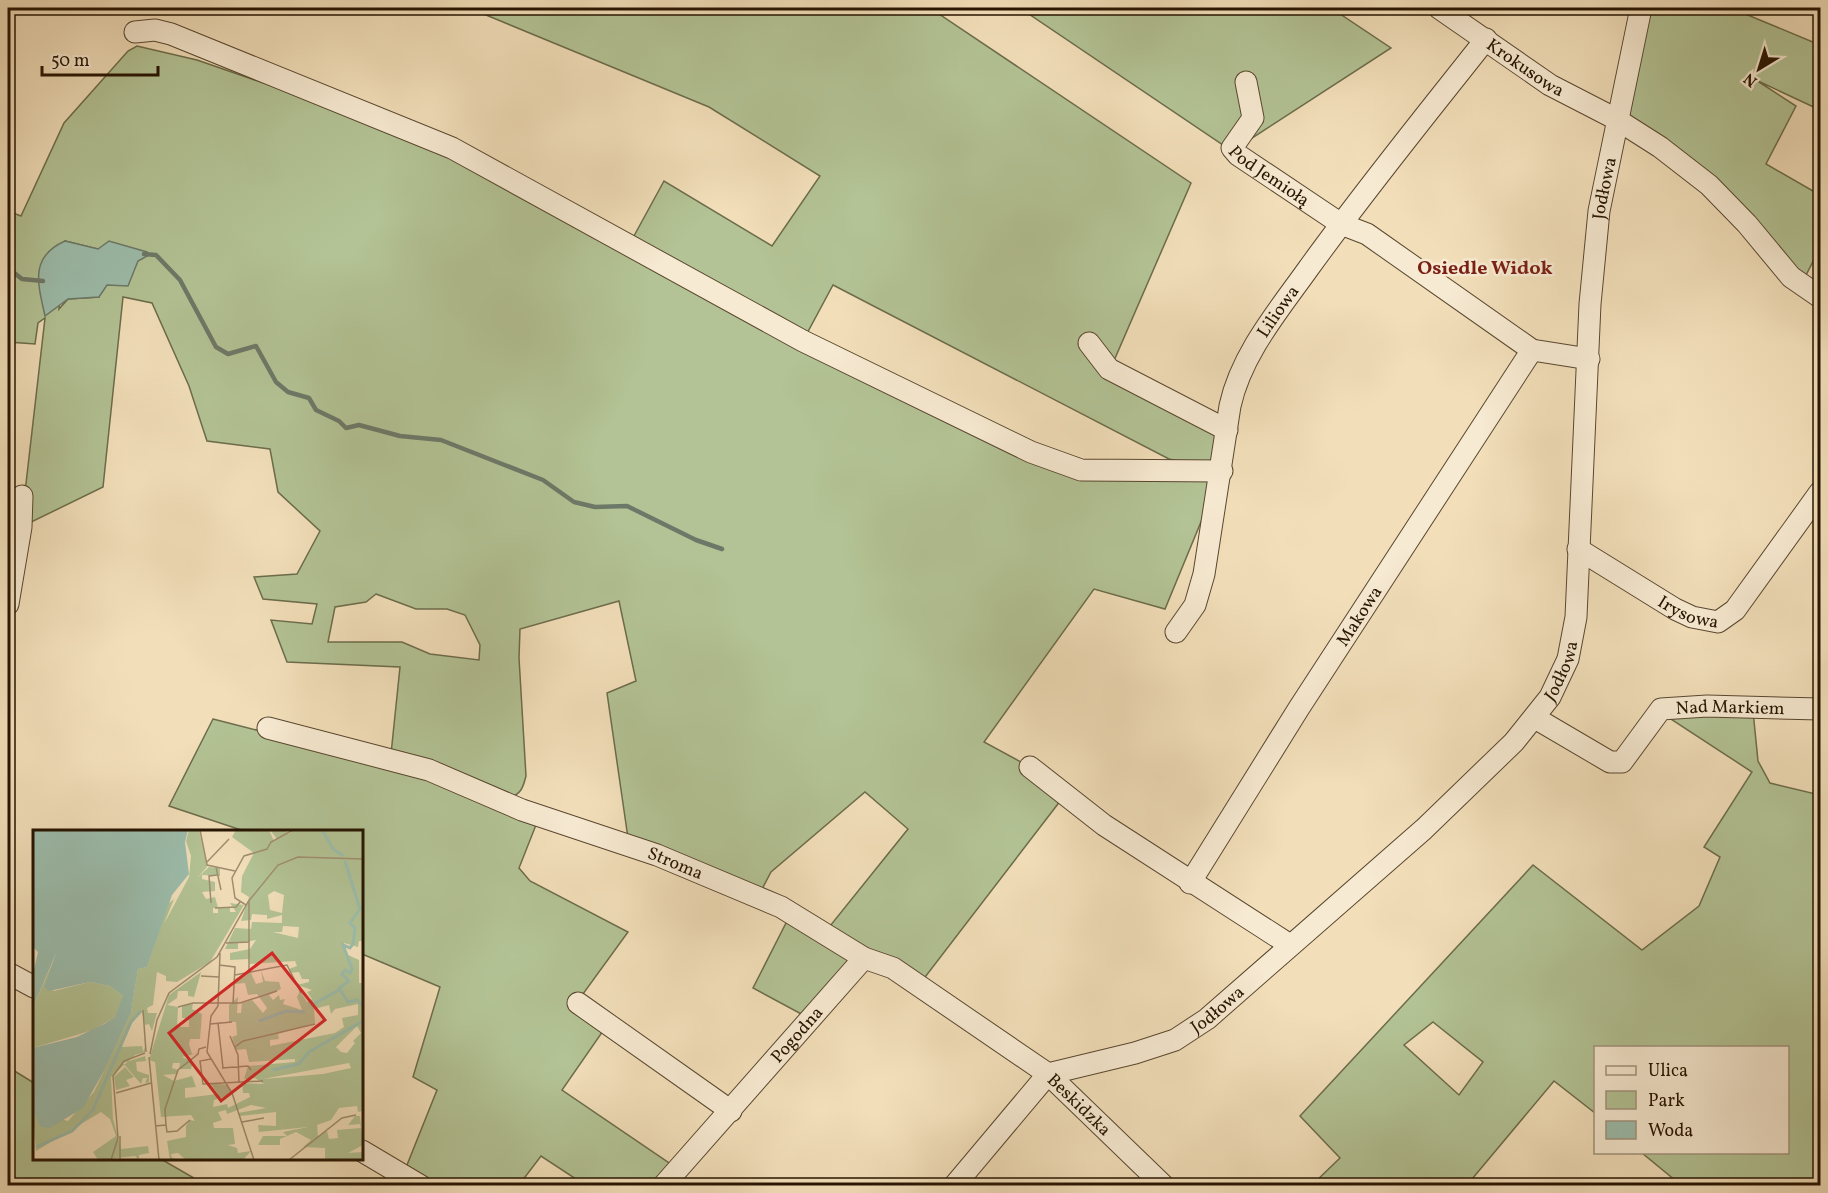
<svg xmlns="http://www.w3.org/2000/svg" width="1828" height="1193" font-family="Vollkorn,serif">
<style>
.green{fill:#b3c395;stroke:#6c6c4b;stroke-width:1.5;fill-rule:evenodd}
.water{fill:#9cbdac;stroke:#6d7968;stroke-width:1.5}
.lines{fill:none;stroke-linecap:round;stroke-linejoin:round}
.stream{stroke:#6d7968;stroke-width:4.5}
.minor-casing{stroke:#59472f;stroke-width:23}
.minor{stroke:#f7ead2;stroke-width:21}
.labels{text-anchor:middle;stroke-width:5;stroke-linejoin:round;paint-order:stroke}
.street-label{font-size:18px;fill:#261401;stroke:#f7ead2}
.neighbourhood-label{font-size:20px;font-weight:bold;fill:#7a1f14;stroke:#f7ead2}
.inset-river{fill:none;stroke:#9cbdac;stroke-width:3}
.inset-road{fill:none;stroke:#a08e70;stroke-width:1.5}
.view{fill:#d62828;fill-opacity:0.15;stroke:#d62828;stroke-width:3}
.inset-edge{fill:none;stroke:#261401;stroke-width:3}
</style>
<rect width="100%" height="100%" fill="#f2dfba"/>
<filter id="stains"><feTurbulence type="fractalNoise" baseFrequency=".00333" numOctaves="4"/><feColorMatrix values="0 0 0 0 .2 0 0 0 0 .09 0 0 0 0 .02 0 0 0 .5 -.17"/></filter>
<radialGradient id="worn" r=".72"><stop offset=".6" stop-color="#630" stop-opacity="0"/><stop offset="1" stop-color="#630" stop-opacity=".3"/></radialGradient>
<g class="green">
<path d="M 469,8 L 930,8 L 1191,183 L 1113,363 L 1228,423 L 1222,471 L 1165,609 L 1094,589 L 984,742 L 1030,767 L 1064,796 L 919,985 L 830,926 L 908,829 L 865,792 L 771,872 L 760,893 L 628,838 L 607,693 L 636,681 L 619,601 L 520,629 L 519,658 L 526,776 C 523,788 521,794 509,798 L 391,754 L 400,667 L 287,662 L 271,620 L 312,624 L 317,604 L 263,599 L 254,577 L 297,574 L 320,531 L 278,492 L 270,449 L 207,441 L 189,386 L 152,303 L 123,297 L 103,487 L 21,527 L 45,318 L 38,323 L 35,344 L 8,342 L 8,211 L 21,216 L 64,123 L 128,51 L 137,46 L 197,60 L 452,148 L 629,245 L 664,181 L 772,246 L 820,176 L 709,107 ZM 65,241 L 98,249 L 99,297 L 68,299 L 59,309 ZM 833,285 L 1169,459 L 1217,470 L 1071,468 L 803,341 ZM 376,594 L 416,609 L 447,609 L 465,615 L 480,645 L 479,660 L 430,654 L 402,642 L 328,642 L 335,607 L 366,602 Z"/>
<path d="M 1020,8 L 1331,8 L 1391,48 L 1232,151 Z"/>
<path d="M 1641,8 L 1731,8 L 1820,45 L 1820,110 L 1756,80 L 1796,106 L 1766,164 L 1820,195 L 1820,248 L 1805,277 L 1747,224 L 1616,119 Z"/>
<path d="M 1753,711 L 1758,761 L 1770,783 L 1820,795 L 1820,1185 L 1681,1185 L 1642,1153 L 1788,1152 L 1788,1048 L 1596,1048 L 1595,1113 L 1554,1081 L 1467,1185 L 1312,1185 L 1340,1158 L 1300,1116 L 1533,865 L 1642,950 L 1699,906 L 1720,857 L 1704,847 L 1752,772 L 1663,714 ZM 1433,1022 L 1483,1062 L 1459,1095 L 1404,1045 Z"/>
<path d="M 213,719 L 426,773 L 536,825 L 519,868 L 530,881 L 628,932 L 572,1009 L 603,1031 L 562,1090 L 672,1165 L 653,1186 L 585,1185 L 541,1156 L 519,1185 L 421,1185 L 403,1175 L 437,1090 L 413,1077 L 440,987 L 362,954 L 362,832 L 244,831 L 169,806 Z"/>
<path d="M 786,923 L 795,924 L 854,963 L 805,1016 L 753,988 Z"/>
<path d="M 8,1067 L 34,1083 L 34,1158 L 161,1159 L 206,1185 L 8,1185 Z"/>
</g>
<path class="water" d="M 65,241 L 98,249 L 109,241 L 147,252 L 149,255 L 138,261 L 128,286 L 107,285 L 99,297 L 68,299 L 45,316 C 38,284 29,257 65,241 Z"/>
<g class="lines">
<g class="stream">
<path d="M 144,254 L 156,255 L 180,280 L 216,347 L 228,354 L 256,346 L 276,382 L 288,392 L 309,398 L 316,410 L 339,421 L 346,428 L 359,425 L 400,436 L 441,440 L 543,480 L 574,502 L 595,507 L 627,506 L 696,540 L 722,549"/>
<path d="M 8,268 L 22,279 L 43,281"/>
</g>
<defs>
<g id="minor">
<path id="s1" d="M 1439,8 L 1550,85 L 1616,119 L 1660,147 L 1709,185 L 1747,224 L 1791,277 L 1820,297"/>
<path d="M 135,32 L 155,30 L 171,34 L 452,148 L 803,341 L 1031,452 L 1081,470 L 1222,471"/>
<path id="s2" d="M 1246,82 L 1253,118 L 1232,148 L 1238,155 L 1341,224 L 1367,234 L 1532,350 L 1589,359"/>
<path d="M 1089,343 L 1109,369 L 1227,430"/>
<path id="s3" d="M 1578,549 L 1675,609 L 1692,617 L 1718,622 L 1735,610 L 1820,492"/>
<path d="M 8,604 L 21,527 L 22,496"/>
<path id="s4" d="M 1176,632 L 1195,605 L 1204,574 L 1230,406 C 1241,355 1278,311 1308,269 C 1365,190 1426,115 1486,39"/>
<path id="s5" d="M 1535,718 L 1610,762 L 1622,762 L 1661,709 L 1707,706 L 1820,709"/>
<path id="s6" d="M 268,728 L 429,770 L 522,810 L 657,855 L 781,907 L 864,958 L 893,968 L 1048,1074 L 1164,1186"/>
<path d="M 1030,767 L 1104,825 L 1290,945"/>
<path id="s7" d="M 1190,883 L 1299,708 L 1532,350"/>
<path d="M 8,973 L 34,987"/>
<path d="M 578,1003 L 731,1111"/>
<path d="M 362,1151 L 421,1186"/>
<path id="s8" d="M 663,1186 L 864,958"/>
<path id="s9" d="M 954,1186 L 1048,1074 L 1135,1053 L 1175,1040 L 1207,1019 L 1424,829 L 1514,742 L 1550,697 L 1568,659 L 1576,617 L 1590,304 L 1599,211 L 1641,8"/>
</g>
</defs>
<use href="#minor" class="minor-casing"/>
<use href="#minor" class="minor"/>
</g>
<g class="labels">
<g class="street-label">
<text dy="6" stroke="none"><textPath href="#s1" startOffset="105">Krokusowa</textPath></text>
<text dy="6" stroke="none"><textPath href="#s2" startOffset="120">Pod Jemiołą</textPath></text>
<text dy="6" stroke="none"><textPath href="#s9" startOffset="1302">Jodłowa</textPath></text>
<text dy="6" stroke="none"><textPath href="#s4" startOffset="342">Liliowa</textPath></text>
<text dy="6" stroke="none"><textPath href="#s3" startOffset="128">Irysowa</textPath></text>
<text dy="6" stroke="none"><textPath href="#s7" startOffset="316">Makowa</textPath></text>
<text dy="6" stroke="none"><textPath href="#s9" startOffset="816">Jodłowa</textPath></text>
<text dy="6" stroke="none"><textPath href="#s5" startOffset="234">Nad Markiem</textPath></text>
<text dy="6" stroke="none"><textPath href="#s6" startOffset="430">Stroma</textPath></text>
<text dy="6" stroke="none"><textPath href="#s9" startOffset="330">Jodłowa</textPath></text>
<text dy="6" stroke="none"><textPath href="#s8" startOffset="202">Pogodna</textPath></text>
<text dy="6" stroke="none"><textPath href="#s6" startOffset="904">Beskidzka</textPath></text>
</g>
<g class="neighbourhood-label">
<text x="1485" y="274">Osiedle Widok</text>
</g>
</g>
<g transform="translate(33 830)">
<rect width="330" height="330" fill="#f2dfba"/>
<path d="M 156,0 L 166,0 L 174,37 L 164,48 L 176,37 L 187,38 L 187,46 L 169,45 L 169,49 L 182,52 L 182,61 L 169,62 L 173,69 L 182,67 L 185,78 L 180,78 L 180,83 L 185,83 L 185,78 L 197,78 L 197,82 L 203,82 L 197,73 L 211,75 L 177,132 L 144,152 L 133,151 L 133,146 L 124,142 L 120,175 L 114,178 L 115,183 L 124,183 L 119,201 L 116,194 L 112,195 L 109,182 L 101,188 L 90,213 L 89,217 L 109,216 L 110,222 L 112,217 L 112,222 L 102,225 L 78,247 L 80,289 L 88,319 L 115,316 L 116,323 L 106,325 L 106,330 L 102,326 L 65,330 L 60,322 L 83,306 L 77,289 L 68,282 L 3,321 L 0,282 L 35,291 L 61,262 L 72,239 L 98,183 L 105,139 L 114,137 L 135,74 L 141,69 L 131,94 L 156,47 L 158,26 L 153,11 ZM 203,0 L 236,0 L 241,11 L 244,9 L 237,0 L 252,0 L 255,4 L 261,0 L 330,0 L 330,111 L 326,111 L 325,117 L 311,113 L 310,116 L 313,124 L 326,130 L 326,153 L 330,153 L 330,144 L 330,281 L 325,282 L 324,276 L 306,278 L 298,290 L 284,295 L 285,306 L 294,301 L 296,309 L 305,308 L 304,300 L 328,298 L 327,294 L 315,295 L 322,286 L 327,286 L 330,315 L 315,323 L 330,322 L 330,330 L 292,330 L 292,318 L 270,317 L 278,310 L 263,302 L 247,309 L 247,315 L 225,315 L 230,306 L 254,306 L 250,302 L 275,297 L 226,302 L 225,295 L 243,296 L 243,282 L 207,286 L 205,283 L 233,278 L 218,275 L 194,284 L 193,280 L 185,282 L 189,290 L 180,293 L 181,298 L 200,298 L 202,314 L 195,315 L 204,318 L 205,323 L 218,321 L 210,330 L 153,330 L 145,323 L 138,324 L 139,328 L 148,330 L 137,330 L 134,311 L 153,307 L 153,296 L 157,290 L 162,291 L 158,285 L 128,287 L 122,232 L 116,230 L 136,165 L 168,142 L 161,167 L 155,166 L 155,161 L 145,161 L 144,168 L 134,175 L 145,177 L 144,197 L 156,197 L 156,188 L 149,188 L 149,176 L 160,173 L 159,179 L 169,184 L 167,209 L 157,209 L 156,214 L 159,224 L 166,223 L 149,227 L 160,232 L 158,239 L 146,239 L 147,233 L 140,233 L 139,238 L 145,240 L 143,244 L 130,245 L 141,251 L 159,246 L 163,257 L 152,258 L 152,268 L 185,264 L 177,253 L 195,255 L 198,265 L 181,270 L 180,277 L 194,274 L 195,278 L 217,267 L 216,263 L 210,263 L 209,253 L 231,254 L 222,248 L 211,249 L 215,236 L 262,232 L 262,229 L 216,232 L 213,219 L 203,220 L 199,207 L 204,205 L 203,192 L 196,192 L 196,175 L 205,167 L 204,183 L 208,183 L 209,173 L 219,170 L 230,183 L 234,178 L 224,164 L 215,165 L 212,153 L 202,154 L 202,149 L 217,141 L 223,154 L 230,152 L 228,140 L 232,151 L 246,152 L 248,159 L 236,165 L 240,170 L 246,165 L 247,170 L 252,169 L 250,174 L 269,180 L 264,167 L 267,161 L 274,172 L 279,169 L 274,162 L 279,160 L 264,155 L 276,152 L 276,149 L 269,149 L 266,142 L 257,143 L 256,139 L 264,136 L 262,131 L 217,134 L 216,129 L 197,130 L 197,123 L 217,119 L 223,110 L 205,113 L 205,119 L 192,119 L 202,98 L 218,99 L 219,92 L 249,93 L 249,85 L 234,89 L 234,85 L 219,84 L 218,90 L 208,91 L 216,67 L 208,62 L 209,46 L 221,23 L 199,7 ZM 241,61 L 251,65 L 249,83 L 237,80 L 235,65 ZM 250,96 L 266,97 L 265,108 L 240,102 L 249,102 ZM 325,174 L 325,185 L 309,188 L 311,197 L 302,203 L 237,216 L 237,210 L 246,209 L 245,204 L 282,193 L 281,179 L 296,175 L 298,184 L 302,179 ZM 324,196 L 328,203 L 320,211 L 322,213 L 314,223 L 308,222 L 303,217 ZM 316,233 L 318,238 L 290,244 L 230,249 ZM 27,116 L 11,157 L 21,161 L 57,152 L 77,156 L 90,166 L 88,174 L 82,187 L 60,200 L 0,218 L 0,177 ZM 112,226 L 113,231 L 103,232 L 104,241 L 116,245 L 116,252 L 112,253 L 114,248 L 110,248 L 108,254 L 90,233 ZM 92,237 L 101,247 L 93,250 L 97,256 L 83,260 L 81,247 Z" fill="#b3c395" fill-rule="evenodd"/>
<path d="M 0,0 L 155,0 L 152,12 L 156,44 L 139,65 L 114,137 L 105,139 L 98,183 L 72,239 L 50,278 L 17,298 L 8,297 L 0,282 L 0,218 L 44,207 L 71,194 L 82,187 L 90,166 L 77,156 L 57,152 L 16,161 L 11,157 L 24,121 L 0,177 L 0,144 L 5,122 L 0,117 Z" fill="#9cbdac"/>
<path class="inset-river" d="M 289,0 L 300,19 L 311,26M 312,31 L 327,79 L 317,93 L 322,98 L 320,114 L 317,118 L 310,115 L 319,139 L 317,143 L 312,140 L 309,144 L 316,151 L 306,158 L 315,172 L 324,170 L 330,176M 277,176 L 306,160M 226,191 L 253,181 L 272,182M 240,240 L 266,234 L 276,222 L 330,191M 3,317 L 39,301 L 60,280 L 98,192 L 108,181"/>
<path class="inset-road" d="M 167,0 L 174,35 L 202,41M 174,32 L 196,9M 183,37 L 188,60M 178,73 L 176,46 L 184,45M 213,75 L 202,68 L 199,48 L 211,26 L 234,19 L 238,12 L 260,0M 182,78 L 203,77 L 207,72M 193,113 L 217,112M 186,135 L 202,137 L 200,174M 216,142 L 216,71M 202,145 L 254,135 L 268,163M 168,146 L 186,147M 185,176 L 178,186 L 174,222 L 199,263 L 221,330M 185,176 L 187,123M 145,177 L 160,173 L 207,173 L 244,161M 110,180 L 113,222M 185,193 L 190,238M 177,194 L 199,192M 197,206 L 205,225 L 206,253M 202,217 L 210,211 L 282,194M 117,224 L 124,190 L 136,163 L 184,127 L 215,72 L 245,35 L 265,27 L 330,29M 116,227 L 126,330M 178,229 L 167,231 L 170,254 L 230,251M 189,238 L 215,236 L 218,240M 83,263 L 118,253M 209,292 L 231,288M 133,295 L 134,302 L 144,301 L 157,290M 122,296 L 133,295 L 132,279 L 145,240 L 165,224 L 166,219 L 173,217M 78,330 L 85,308 L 80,246 L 91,231 L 112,223M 87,330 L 87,306M 256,330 L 309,288 L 323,285"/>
<path class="view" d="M 239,123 L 292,190 L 188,271 L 136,203 Z"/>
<rect width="330" height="330" class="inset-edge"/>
</g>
<rect width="1828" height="1193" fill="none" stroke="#f2dfba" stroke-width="30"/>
<rect x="9" y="9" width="1810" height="1175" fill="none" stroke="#261401" stroke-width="3"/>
<rect x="15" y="15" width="1798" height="1163" fill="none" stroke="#261401" stroke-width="1.5"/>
<rect x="1594" y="1046" width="195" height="108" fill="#f7ead2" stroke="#a3947e" stroke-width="1.5"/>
<rect x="1606" y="1066" width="30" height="9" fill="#f7ead2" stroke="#a3947e" stroke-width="1.5"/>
<text x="1648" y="1076" font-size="18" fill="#261401">Ulica</text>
<rect x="1606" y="1091" width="30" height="18" fill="#b3c395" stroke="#a3947e" stroke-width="1.5"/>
<text x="1648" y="1106" font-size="18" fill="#261401">Park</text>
<rect x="1606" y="1121" width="30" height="18" fill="#9cbdac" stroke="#a3947e" stroke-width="1.5"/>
<text x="1648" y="1136" font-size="18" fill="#261401">Woda</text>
<g transform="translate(1759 69) rotate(218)" stroke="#f7ead2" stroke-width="4.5" paint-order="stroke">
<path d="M0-4.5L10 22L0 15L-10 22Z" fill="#261401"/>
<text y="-9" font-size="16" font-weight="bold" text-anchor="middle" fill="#261401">N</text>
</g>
<path d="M42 66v9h116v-9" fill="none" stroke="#261401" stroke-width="3"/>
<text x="51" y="66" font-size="18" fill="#261401" stroke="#f7ead2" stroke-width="4.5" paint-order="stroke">50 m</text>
<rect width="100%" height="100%" filter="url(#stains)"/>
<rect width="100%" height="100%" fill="url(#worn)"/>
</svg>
